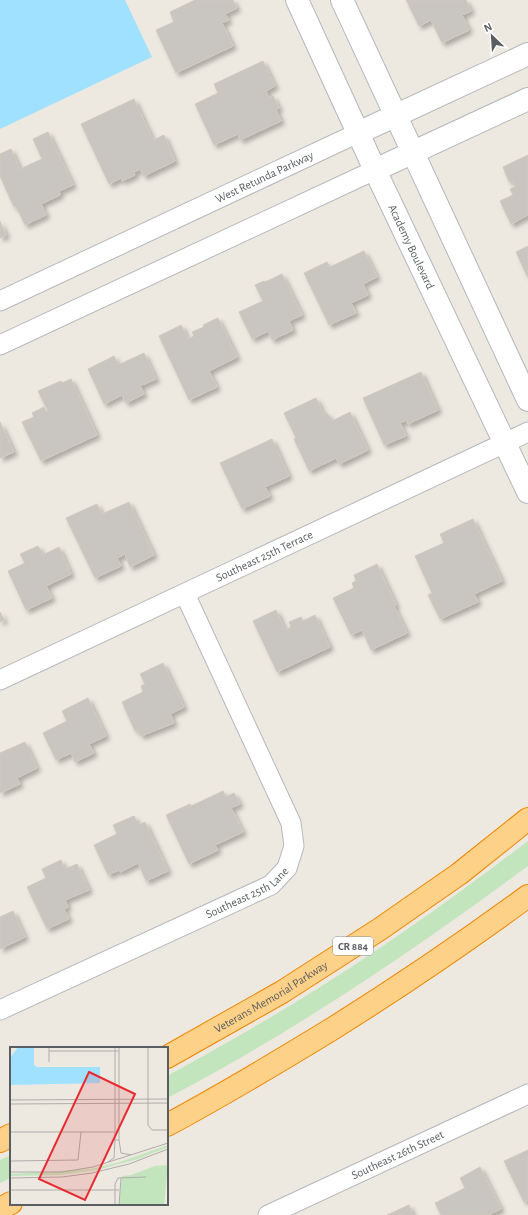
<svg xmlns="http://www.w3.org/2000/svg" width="528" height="1215" font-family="'Alegreya Sans',sans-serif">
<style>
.green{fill:#c2e5bd}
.water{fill:#9fe1ff}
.building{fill:#c9c5c0;stroke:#d1c9bf;filter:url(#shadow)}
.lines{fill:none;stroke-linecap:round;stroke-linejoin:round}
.street-casing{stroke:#b4b8bc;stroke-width:21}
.secondary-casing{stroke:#b3b7bc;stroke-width:24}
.highway-casing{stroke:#ee8600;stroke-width:24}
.street{stroke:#fff;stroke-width:19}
.secondary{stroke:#fff;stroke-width:22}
.highway{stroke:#fdd187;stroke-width:22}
.labels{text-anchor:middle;stroke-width:4;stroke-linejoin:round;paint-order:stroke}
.shield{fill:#fff;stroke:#8b8e91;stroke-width:1}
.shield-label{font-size:11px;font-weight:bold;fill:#595e62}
.street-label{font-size:12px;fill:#595e62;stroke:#fff}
.inset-road{fill:none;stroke:#aeadaa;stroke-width:1}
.view{fill:#ea2a32;fill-opacity:0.15;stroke:#ea2a32;stroke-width:2}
.inset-edge{fill:none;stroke:#595e62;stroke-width:2}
</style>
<defs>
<filter id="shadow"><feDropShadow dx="3.5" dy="3.5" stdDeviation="2" flood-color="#0004"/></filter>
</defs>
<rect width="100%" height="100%" fill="#ede9e1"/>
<g class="green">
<path d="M 528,841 L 528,866 C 413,951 294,1032 167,1098 L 167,1076 C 210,1052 254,1028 296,1002 C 377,953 453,898 528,841 Z"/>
<path d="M 11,1155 L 11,1178 L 0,1183 L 0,1160 Z"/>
</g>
<path class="water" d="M 0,0 L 125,0 L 152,57 L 0,129 Z"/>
<g class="building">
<path d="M 195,0 L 233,0 L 237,8 L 225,14 L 229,20 L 222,23 L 233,46 L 176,73 L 156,30 L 174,22 L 170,12 Z"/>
<path d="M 406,0 L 466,0 L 471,11 L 462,15 L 469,30 L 442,43 L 431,20 L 419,26 Z"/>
<path d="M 263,61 L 275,86 L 266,91 L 269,98 L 273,96 L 279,108 L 276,110 L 281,121 L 240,140 L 238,134 L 214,145 L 195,104 L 218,93 L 214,84 Z"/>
<path d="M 134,99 L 153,140 L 164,135 L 175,161 L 144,176 L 140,169 L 134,172 L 135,175 L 122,181 L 121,178 L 109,184 L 81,124 Z"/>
<path d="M 48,132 L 73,185 L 59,191 L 60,195 L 41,204 L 46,215 L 25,225 L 16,206 L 14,207 L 0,176 L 0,154 L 11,149 L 20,169 L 42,159 L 33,139 Z"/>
<path d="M 528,155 L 528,215 L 511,224 L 500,201 L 513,195 L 510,189 L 515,187 L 512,180 L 509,182 L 503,167 Z"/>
<path d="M 0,221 L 6,235 L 0,238 Z"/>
<path d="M 528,246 L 528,275 L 527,276 L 516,252 Z"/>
<path d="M 364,251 L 377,277 L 363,284 L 368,295 L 351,303 L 356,313 L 329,325 L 304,273 L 327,262 L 330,267 Z"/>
<path d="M 282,274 L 302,315 L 289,321 L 293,330 L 272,340 L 268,331 L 252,339 L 239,312 L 263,301 L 255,285 L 264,281 L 265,282 Z"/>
<path d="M 218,318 L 237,357 L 209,371 L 217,387 L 189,400 L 159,336 L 181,325 L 188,339 L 194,336 L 192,332 L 204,327 L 203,325 Z"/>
<path d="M 144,353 L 156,379 L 140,386 L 144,394 L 126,403 L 122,395 L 104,404 L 88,369 L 114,356 L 118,365 Z"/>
<path d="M 421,372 L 438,410 L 408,424 L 406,420 L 400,423 L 406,436 L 384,445 L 363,398 Z"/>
<path d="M 71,379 L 97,435 L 41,461 L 22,422 L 34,417 L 32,413 L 44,407 L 46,411 L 48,411 L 38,391 L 61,381 L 62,383 Z"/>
<path d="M 316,398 L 324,415 L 327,413 L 332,421 L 350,412 L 368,450 L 339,464 L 336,458 L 309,471 L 294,439 L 296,438 L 284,413 Z"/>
<path d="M 0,422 L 14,452 L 0,458 Z"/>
<path d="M 272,439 L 289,476 L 265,487 L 270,496 L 242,509 L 220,463 Z"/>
<path d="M 129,502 L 154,555 L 130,567 L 125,554 L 117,558 L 121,566 L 95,578 L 66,518 L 97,504 L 102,514 Z"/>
<path d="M 473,519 L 502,581 L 474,594 L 478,602 L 440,619 L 428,595 L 432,593 L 415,556 L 444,543 L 440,534 Z"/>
<path d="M 38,546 L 43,555 L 59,547 L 71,574 L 46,586 L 52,598 L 26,610 L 8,571 L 25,563 L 20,554 Z"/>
<path d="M 377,564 L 396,605 L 394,606 L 407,633 L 371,650 L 362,630 L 351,635 L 333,598 L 354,588 L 352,583 L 356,581 L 354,575 Z"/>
<path d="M 276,610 L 285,630 L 291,627 L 289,622 L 301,617 L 303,621 L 315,615 L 330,647 L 277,672 L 253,621 Z"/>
<path d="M 0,612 L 4,620 L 0,622 Z"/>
<path d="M 163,663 L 184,707 L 170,714 L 174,723 L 141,736 L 138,730 L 135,731 L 122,702 L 143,692 L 141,686 L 145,684 L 140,674 Z"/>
<path d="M 88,698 L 106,736 L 89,744 L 94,753 L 75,762 L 71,753 L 56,760 L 43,733 L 67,721 L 62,711 Z"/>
<path d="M 25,742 L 37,768 L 17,778 L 20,784 L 0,793 L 0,753 Z"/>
<path d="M 223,791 L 226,797 L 234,793 L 240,804 L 231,808 L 243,832 L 215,845 L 218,850 L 189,864 L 166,815 L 190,804 L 191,806 Z"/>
<path d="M 134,816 L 138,825 L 145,822 L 168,871 L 146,881 L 138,863 L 120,872 L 119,870 L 108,875 L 94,845 L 117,834 L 113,825 Z"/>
<path d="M 61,860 L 65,869 L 77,864 L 89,890 L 65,900 L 68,907 L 64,909 L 69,919 L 47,929 L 27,887 L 46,878 L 42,869 Z"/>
<path d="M 13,911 L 25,937 L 0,949 L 0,917 Z"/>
<path d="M 528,1150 L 528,1200 L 524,1202 L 504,1161 Z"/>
<path d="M 480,1167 L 501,1209 L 488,1215 L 441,1215 L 435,1203 L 465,1188 L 460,1178 Z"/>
<path d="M 409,1205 L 413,1215 L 387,1215 Z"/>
</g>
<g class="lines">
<defs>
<g id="street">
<path id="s1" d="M 0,301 L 358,133"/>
<path d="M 0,345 L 375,170"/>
<path id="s2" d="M 0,680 L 528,432"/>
<path id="s3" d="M 0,1010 L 271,885 L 287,868 L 294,846 L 291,823 L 185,594"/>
<path id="s4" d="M 268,1215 L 528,1094"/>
</g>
<g id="secondary">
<path id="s5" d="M 297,0 L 375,170 L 528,492"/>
<path d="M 342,0 L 528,400"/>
<path d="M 358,133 L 528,54"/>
<path d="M 375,170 L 528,99"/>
</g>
<g id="highway">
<path id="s6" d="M 167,1057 L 282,992 L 380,929 L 459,874 L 528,819"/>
<path d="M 167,1125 C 223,1095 278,1062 332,1029 C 399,987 464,943 528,896"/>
<path d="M 0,1141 L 11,1135"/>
<path d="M 0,1209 L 11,1203"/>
</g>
</defs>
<use href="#street" class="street-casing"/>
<use href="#secondary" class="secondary-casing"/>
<use href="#highway" class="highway-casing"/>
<use href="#street" class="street"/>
<use href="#secondary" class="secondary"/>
<use href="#highway" class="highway"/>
</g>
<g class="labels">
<rect class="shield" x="333" y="937" width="40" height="18" rx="3"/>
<g class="shield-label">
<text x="353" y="950">CR 884</text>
</g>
<g class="street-label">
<text dy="4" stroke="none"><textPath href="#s1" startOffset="292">West Retunda Parkway</textPath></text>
<text dy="4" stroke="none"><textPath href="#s5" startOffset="272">Academy Boulevard</textPath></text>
<text dy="4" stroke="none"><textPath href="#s2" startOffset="292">Southeast 25th Terrace</textPath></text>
<text dy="4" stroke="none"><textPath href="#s3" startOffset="274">Southeast 25th Lane</textPath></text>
<text dy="4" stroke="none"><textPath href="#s6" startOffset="120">Veterans Memorial Parkway</textPath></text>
<text dy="4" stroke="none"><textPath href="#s4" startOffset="143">Southeast 26th Street</textPath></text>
</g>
</g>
<g transform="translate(10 1047)">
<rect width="158" height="158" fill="#ede9e1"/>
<path d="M 158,98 L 158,100 L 128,112 L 86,123 L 51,128 L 0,129 L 0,127 L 81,122 L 110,115 ZM 158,118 L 154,158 L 109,158 L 112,129 L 121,128 L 145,119 Z" fill="#c2e5bd"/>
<path d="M 8,0 L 24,0 L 24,18 L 27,20 L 90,20 L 90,36 L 0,38 L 0,11 Z" fill="#9fe1ff"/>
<path class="inset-road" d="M 105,0 L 105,93 L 109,93 L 109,0M 138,0 L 138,78 L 142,83 L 158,83M 39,4 L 109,4M 39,15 L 39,0M 0,53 L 158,52M 0,57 L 158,56M 0,85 L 105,85M 109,93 L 111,106 L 121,108M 0,114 L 68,113 L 71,85M 98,115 L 104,111 L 105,93M 0,125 L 52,125 L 83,120 L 158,96M 0,131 L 52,130 L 82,126 L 119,117 L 158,102M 0,143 L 109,143M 105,158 L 105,137 L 108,131 L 136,130M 109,158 L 111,131"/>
<path class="view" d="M 79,25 L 125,47 L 75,153 L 29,132 Z"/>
<rect width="158" height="158" class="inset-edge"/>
</g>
<g transform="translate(492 36) rotate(335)" stroke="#ffffff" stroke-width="3" paint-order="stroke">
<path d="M0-3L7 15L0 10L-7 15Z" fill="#595e62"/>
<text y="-6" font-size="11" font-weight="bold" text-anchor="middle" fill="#595e62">N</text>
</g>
</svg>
